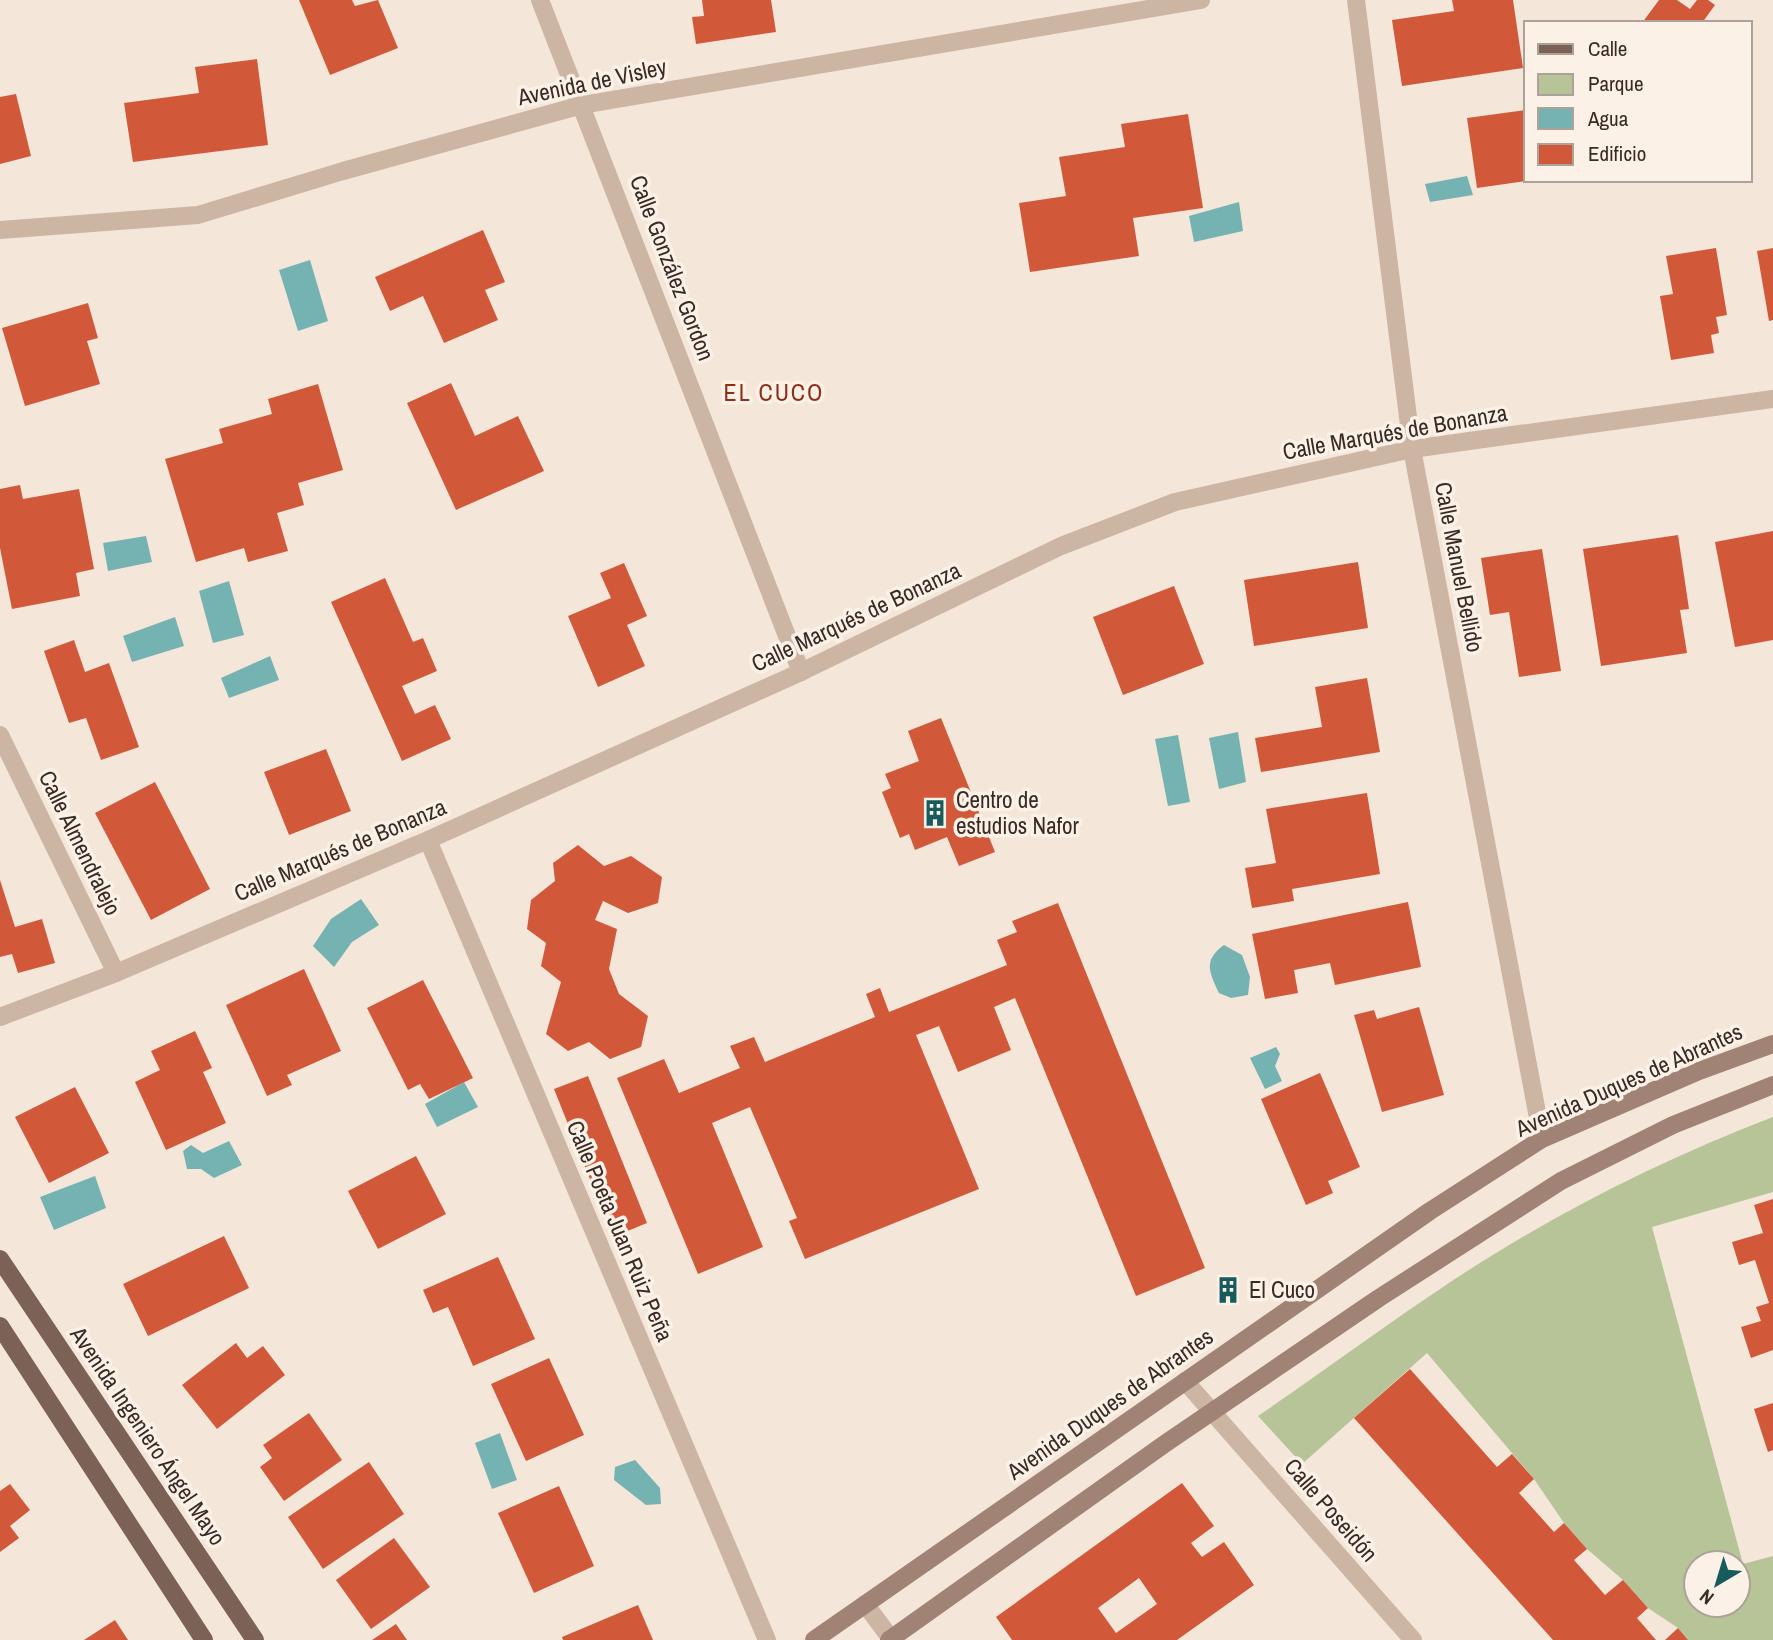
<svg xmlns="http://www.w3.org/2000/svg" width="1773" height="1640" font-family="'Archivo Narrow',sans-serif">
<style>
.green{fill:#b7c498;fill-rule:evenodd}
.water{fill:#75b3b3}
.building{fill:#d1593a;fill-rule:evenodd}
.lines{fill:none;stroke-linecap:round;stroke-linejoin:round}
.street{stroke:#cdb5a4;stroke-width:18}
.secondary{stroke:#a18375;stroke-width:18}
.primary{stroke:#7b6156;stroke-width:18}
.labels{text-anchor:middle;stroke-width:7;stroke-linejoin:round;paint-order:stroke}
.street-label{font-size:23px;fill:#382b26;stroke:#fbf1e6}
.poi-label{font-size:23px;fill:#382b26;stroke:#fbf1e6;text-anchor:start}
.neighbourhood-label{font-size:24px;letter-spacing:2px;fill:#8e3018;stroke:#fbf1e6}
</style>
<rect width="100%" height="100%" fill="#f4e6d9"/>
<path class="green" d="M 1773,1117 L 1773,1192 L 1652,1227 L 1743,1564 L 1773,1556 L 1773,1640 L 1688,1640 L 1678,1628 L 1648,1608 L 1623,1580 L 1587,1549 L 1564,1523 L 1534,1479 L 1427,1353 L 1302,1464 L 1258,1416 C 1324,1371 1388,1323 1455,1279 C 1554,1214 1663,1159 1773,1117 ZM 1696,1563 L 1738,1563 L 1738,1605 L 1696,1605 Z"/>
<g class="water">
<path d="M 1467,176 L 1473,195 L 1430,202 L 1425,184 Z"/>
<path d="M 1239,202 L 1243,231 L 1194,242 L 1189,216 Z"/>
<path d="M 310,260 L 328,321 L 298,331 L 279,270 Z"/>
<path d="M 146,536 L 152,562 L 108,571 L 103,543 Z"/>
<path d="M 229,581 L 244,635 L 213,643 L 199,591 Z"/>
<path d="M 175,617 L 184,646 L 132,662 L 123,636 Z"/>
<path d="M 270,656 L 279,680 L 229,698 L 221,678 Z"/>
<path d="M 1238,732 L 1246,782 L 1219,789 L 1209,738 Z"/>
<path d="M 1178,735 L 1190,802 L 1168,806 L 1155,739 Z"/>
<path d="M 361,899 L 379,925 L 352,942 L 334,967 L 313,946 L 331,919 Z"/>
<path d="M 1224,945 L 1242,955 L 1250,977 L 1248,995 L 1231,998 L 1219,993 C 1209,972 1203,960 1224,945 Z"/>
<path d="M 1276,1047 L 1280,1054 L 1275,1066 L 1282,1081 L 1265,1089 L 1250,1058 Z"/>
<path d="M 464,1082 L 478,1107 L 437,1127 L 425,1104 Z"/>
<path d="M 229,1141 L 242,1165 L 214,1178 L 201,1169 L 187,1169 L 183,1151 L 191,1145 L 203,1153 Z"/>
<path d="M 95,1176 L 106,1208 L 54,1230 L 40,1197 Z"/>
<path d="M 500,1433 L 517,1480 L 492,1489 L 475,1443 Z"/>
<path d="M 635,1460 L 660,1488 L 661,1504 L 646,1505 L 614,1480 L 615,1467 Z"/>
</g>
<g class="building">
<path d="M 299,0 L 352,0 L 355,6 L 378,0 L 398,48 L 330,75 Z"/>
<path d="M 702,0 L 771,0 L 776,32 L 696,44 L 692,17 L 704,16 Z"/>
<path d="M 1452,0 L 1513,0 L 1523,68 L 1402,86 L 1392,20 L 1454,11 Z"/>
<path d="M 1659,0 L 1677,0 L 1690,9 L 1697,0 L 1708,0 L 1715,5 L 1702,23 L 1642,23 Z"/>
<path d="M 257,59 L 268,145 L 133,162 L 124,103 L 199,93 L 195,67 Z"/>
<path d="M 16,94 L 31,156 L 0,164 L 0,97 Z"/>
<path d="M 1526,110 L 1526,181 L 1477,188 L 1467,118 Z"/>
<path d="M 1188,114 L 1203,208 L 1133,218 L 1139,256 L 1030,272 L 1019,203 L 1066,196 L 1059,157 L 1125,147 L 1121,124 Z"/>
<path d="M 483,230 L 505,282 L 485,290 L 498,320 L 444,343 L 423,296 L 390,311 L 375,277 Z"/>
<path d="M 1716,248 L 1727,315 L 1716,317 L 1719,333 L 1711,335 L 1714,353 L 1671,360 L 1660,296 L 1673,294 L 1666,256 Z"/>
<path d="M 1773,248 L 1773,320 L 1769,321 L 1757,251 Z"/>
<path d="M 88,303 L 98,338 L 87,341 L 100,384 L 25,406 L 2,328 Z"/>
<path d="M 451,383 L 475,436 L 518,416 L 544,471 L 456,510 L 407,403 Z"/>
<path d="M 318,384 L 343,470 L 298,483 L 304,505 L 277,513 L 288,551 L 248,562 L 244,548 L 196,562 L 165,459 L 223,443 L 219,429 L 272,414 L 268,399 Z"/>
<path d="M 20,485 L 23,499 L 79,489 L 94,569 L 76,573 L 80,596 L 12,609 L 0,548 L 0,489 Z"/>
<path d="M 1773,531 L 1773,640 L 1735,647 L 1715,542 Z"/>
<path d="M 1678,535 L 1689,609 L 1680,610 L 1687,653 L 1601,666 L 1583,549 Z"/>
<path d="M 1542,549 L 1561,671 L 1519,677 L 1509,612 L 1490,615 L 1481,558 Z"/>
<path d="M 1358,562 L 1368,628 L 1254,646 L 1244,580 Z"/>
<path d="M 624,563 L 647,616 L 627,625 L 645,666 L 598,687 L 568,616 L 611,598 L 600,573 Z"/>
<path d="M 385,578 L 413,642 L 423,638 L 437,671 L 402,686 L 415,714 L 435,705 L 451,739 L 402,761 L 331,602 Z"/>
<path d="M 1174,586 L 1204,664 L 1123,695 L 1093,617 Z"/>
<path d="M 74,640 L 85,672 L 109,663 L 139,747 L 101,760 L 86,718 L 69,723 L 44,651 Z"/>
<path d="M 1367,678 L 1380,752 L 1261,772 L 1255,738 L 1322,727 L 1315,687 Z"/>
<path d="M 941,718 L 995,852 L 959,866 L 947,837 L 915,850 L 909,834 L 900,838 L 882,792 L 891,788 L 885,774 L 919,761 L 908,731 Z"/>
<path d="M 326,749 L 351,811 L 289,835 L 264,772 Z"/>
<path d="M 155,782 L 210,889 L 151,920 L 95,813 Z"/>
<path d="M 1367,793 L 1380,874 L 1292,889 L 1294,901 L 1252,908 L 1245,868 L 1276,863 L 1266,809 Z"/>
<path d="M 578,845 L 604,866 L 631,856 L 662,877 L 658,903 L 628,913 L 603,901 L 595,920 L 617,929 L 609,969 L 619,994 L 648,1016 L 641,1047 L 610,1059 L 589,1042 L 568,1051 L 546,1034 L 561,982 L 541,966 L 546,943 L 527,929 L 531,900 L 555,881 L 553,863 Z"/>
<path d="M 0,880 L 15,927 L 42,919 L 55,963 L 18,973 L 12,954 L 0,957 Z"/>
<path d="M 1408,902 L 1421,967 L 1335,985 L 1330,963 L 1294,970 L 1298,993 L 1265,999 L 1252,934 Z"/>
<path d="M 1058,903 L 1205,1268 L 1136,1296 L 1015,998 L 994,1007 L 1011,1050 L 958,1072 L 939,1026 L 916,1035 L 979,1189 L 805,1259 L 789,1221 L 797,1218 L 750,1107 L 712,1123 L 763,1247 L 698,1274 L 617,1078 L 664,1059 L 679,1093 L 740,1068 L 730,1046 L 754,1037 L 765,1062 L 875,1017 L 866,994 L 880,988 L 889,1012 L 1007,965 L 997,940 L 1017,932 L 1012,921 Z"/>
<path d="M 304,969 L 341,1051 L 287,1075 L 292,1085 L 267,1096 L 226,1005 Z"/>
<path d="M 423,980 L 473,1078 L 429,1099 L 420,1084 L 408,1090 L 367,1008 Z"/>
<path d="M 1419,1007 L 1444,1095 L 1382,1112 L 1354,1015 L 1374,1010 L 1377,1019 Z"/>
<path d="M 195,1031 L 212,1068 L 203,1072 L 226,1123 L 166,1150 L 135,1082 L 160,1070 L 151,1051 Z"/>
<path d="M 1320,1073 L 1360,1167 L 1328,1181 L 1333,1193 L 1306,1205 L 1261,1099 Z"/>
<path d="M 588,1076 L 647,1223 L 613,1237 L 554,1089 Z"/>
<path d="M 75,1087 L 109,1153 L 49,1183 L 15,1117 Z"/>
<path d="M 416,1156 L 446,1214 L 378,1249 L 348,1191 Z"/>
<path d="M 1773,1199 L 1773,1350 L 1751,1358 L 1741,1327 L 1761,1321 L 1756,1307 L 1769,1303 L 1755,1260 L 1739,1265 L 1732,1242 L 1763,1233 L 1754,1205 Z"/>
<path d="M 224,1236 L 249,1288 L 148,1336 L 123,1284 Z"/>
<path d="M 498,1257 L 535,1339 L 473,1366 L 448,1307 L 433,1313 L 423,1290 Z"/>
<path d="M 1226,1278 L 1236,1286 L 1234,1297 L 1218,1294 Z"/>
<path d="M 236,1343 L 247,1358 L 263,1346 L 285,1375 L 217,1429 L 182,1385 Z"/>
<path d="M 549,1358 L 584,1435 L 526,1461 L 491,1384 Z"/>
<path d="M 1410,1369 L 1497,1467 L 1512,1454 L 1534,1479 L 1519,1493 L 1554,1532 L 1564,1523 L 1587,1549 L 1574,1560 L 1605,1595 L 1623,1580 L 1648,1608 L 1637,1618 L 1656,1640 L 1553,1640 L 1354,1418 Z"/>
<path d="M 1773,1403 L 1773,1450 L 1768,1452 L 1754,1409 Z"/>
<path d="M 309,1413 L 342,1460 L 284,1501 L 260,1467 L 272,1458 L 263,1445 Z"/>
<path d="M 369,1462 L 404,1514 L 323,1569 L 288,1517 Z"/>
<path d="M 1182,1483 L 1214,1526 L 1191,1543 L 1202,1557 L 1224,1542 L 1254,1585 L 1177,1640 L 1012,1640 L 996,1617 ZM 1139,1578 L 1157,1604 L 1116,1633 L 1098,1608 Z"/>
<path d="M 10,1484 L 30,1510 L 10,1526 L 19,1538 L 0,1552 L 0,1491 Z"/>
<path d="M 559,1486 L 594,1566 L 534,1593 L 498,1513 Z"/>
<path d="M 394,1538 L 430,1587 L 371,1629 L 336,1580 Z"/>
<path d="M 638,1605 L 653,1640 L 563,1640 L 562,1637 Z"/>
<path d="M 115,1620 L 128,1640 L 84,1640 Z"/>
<path d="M 396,1624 L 407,1640 L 372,1640 Z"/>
<path d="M 1678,1628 L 1688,1640 L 1665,1640 Z"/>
</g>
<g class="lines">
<g class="street">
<path d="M 540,0 L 801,672"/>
<path d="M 1356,0 L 1412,449 L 1542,1139"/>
<path d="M 0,230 L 198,215 L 343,171 L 582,105 L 1201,0"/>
<path d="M 0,735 L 116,973"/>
<path d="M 428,840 L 767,1640"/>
<path d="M 0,1017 L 116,973 L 428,840 L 801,672 L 1061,546 L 1175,502 L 1412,449 L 1773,399"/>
<path d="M 1185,1381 L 1413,1640"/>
<path d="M 865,1604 L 892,1640"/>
</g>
<g class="secondary">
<path d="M 814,1640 L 1430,1211 L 1542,1139 L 1699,1071 L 1773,1044"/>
<path d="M 889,1640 L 1166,1443 L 1379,1298 L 1561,1181 L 1673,1125 L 1773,1085"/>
</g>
<g class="primary">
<path d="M 0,1259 L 255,1640"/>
<path d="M 0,1326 L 204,1640"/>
</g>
</g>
<defs>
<symbol id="building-bare" viewBox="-9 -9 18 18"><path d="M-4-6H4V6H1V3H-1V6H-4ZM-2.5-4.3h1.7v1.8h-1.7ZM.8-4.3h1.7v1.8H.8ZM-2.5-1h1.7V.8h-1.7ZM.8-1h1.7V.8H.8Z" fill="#185b5d" stroke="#fbf1e6" stroke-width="2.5" paint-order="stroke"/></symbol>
</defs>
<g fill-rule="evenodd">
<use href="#building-bare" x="916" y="794" width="38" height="38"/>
<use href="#building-bare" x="1209" y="1271" width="38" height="38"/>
</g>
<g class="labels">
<g class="street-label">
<text transform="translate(592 82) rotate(-12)" y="8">Avenida de Visley</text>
<text transform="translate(672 268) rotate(69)" y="8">Calle González Gordon</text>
<text transform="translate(1395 432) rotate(-10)" y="8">Calle Marqués de Bonanza</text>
<text transform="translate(1459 567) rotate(79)" y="8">Calle Manuel Bellido</text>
<text transform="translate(856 617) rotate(-25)" y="8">Calle Marqués de Bonanza</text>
<text transform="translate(80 843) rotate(64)" y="8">Calle Almendralejo</text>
<text transform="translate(340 850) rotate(-23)" y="8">Calle Marqués de Bonanza</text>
<text transform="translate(1629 1080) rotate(-24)" y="8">Avenida Duques de Abrantes</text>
<text transform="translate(620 1231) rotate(67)" y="8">Calle Poeta Juan Ruiz Peña</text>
<text transform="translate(1110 1404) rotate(-35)" y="8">Avenida Duques de Abrantes</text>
<text transform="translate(148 1436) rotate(56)" y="8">Avenida Ingeniero Ángel Mayo</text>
<text transform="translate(1331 1510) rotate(49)" y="8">Calle Poseidón</text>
</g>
<g class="poi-label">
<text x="956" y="808">Centro de<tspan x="956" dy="26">estudios Nafor</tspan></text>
<text x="1249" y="1298">El Cuco</text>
</g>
<g class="neighbourhood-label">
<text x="774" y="401">EL CUCO</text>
</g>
</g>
<rect x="1524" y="21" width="228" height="161" fill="#fbf1e6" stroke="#ada299" stroke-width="2"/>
<rect x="1538" y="44" width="35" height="10" fill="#7b6156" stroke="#ada299" stroke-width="2"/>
<text x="1588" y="56" font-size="21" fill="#382b26">Calle</text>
<rect x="1538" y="74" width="35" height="21" fill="#b7c498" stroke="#ada299" stroke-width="2"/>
<text x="1588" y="91" font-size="21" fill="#382b26">Parque</text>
<rect x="1538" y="108" width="35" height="21" fill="#75b3b3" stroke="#ada299" stroke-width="2"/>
<text x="1588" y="126" font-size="21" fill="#382b26">Agua</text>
<rect x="1538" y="144" width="35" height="21" fill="#d1593a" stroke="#ada299" stroke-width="2"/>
<text x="1588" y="161" font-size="21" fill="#382b26">Edificio</text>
<g transform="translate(1717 1584) rotate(218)"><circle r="33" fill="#fbf1e6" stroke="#ada299" stroke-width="2"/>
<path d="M0-5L12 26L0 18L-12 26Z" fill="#185b5d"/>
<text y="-10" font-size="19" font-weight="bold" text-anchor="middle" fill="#382b26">N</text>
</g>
</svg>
